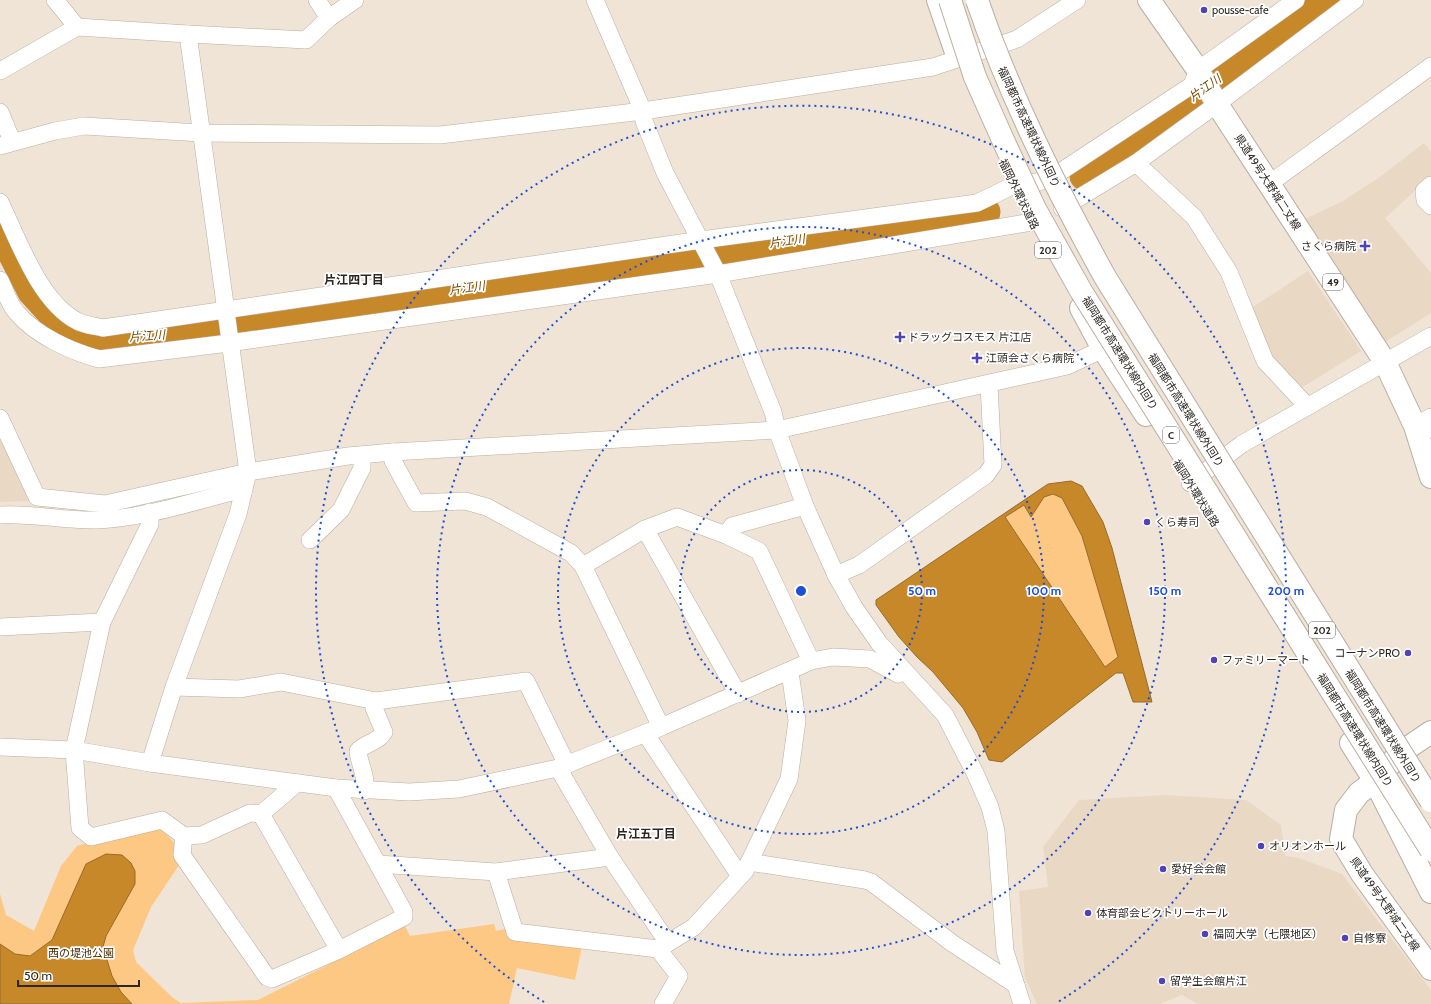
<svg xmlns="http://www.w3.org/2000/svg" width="1431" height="1004" font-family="Cabin,'Noto Sans JP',sans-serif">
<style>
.built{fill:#e9d8c4}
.green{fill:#fdc784}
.water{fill:#c7882a;stroke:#986b28;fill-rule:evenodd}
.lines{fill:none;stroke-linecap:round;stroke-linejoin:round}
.river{stroke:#c7882a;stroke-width:29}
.minor-casing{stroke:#b9aea0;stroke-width:18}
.major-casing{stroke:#b9aea0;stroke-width:24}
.highway-casing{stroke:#b9aea0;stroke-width:24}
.minor{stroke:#fff;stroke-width:17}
.major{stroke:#fff;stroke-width:22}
.highway{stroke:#fff;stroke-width:22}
.highway-bridge-casing{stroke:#b9aea0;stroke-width:24;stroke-linecap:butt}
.highway-bridge{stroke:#fff;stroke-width:22}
.ring{fill:none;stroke:#1d4ed8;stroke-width:2;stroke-dasharray:2 4}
.poi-dot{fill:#5043ba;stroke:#fff;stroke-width:1.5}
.labels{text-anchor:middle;stroke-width:3.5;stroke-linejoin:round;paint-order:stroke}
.shield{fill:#fff;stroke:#6b6864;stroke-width:1}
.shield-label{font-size:10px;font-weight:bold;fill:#2c2722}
.poi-label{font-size:11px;fill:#2c2722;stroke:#fff;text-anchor:start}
.street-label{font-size:11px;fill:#2c2722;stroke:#fff}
.park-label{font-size:11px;fill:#492e07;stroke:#fff}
.water-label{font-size:12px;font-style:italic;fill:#744a00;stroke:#fff}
.neighbourhood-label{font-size:12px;font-weight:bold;fill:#2c2722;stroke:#fff}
.centre{fill:#1d4ed8;stroke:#fff;stroke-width:2}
.ring-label{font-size:12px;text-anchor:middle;font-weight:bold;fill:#1d4ed8;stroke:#fff;stroke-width:3.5;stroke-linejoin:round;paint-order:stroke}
</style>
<rect width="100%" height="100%" fill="#f0e4d6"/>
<g class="built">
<path d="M 1424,143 L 1431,152 L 1431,176 L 1385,218 L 1431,273 L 1431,313 L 1385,342 L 1303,220 L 1343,201 L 1380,177 Z"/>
<path d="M 1308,271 L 1361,351 L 1298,390 L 1269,359 L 1250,309 Z"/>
<path d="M 0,438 L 29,496 L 29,501 L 0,502 Z"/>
<path d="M 1165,795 L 1246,800 L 1281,825 L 1285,856 L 1299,858 L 1342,874 L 1431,990 L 1431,1004 L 1198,1004 L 1182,995 L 1160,1004 L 1037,1004 L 1025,978 L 1019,891 L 1048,887 L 1043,847 L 1079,800 Z"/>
</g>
<g class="green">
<path d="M 1053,493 L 1062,498 L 1082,536 L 1118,657 L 1105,667 L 1004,517 L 1024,505 L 1031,516 L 1044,497 Z"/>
<path d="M 162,829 L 177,846 L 179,865 L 151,907 L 133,950 L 136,962 L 173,998 L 181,1003 L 258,1000 L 405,926 L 410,936 L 494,924 L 496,931 L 509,928 L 582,946 L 575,980 L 517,968 L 509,1004 L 0,1004 L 0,894 L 6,915 L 34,931 L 61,866 L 77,846 L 120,833 Z"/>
</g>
<g class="water">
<path d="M 1071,481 L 1082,486 L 1103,522 L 1112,548 L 1152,702 L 1133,702 L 1123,673 L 1116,673 L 1002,762 L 989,760 L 977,732 L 963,708 L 933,672 L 917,657 L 899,637 L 876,605 L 876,600 L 1048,484 ZM 1053,494 L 1062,498 L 1082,536 L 1118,657 L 1105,667 L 1005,517 L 1024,505 L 1031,517 L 1044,497 Z"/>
<path d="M 106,854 L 122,855 L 131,863 L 135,871 L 135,884 L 106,936 L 103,947 L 112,976 L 121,992 L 132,1004 L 0,1004 L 0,944 L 15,954 L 30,956 L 52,940 L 86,864 Z"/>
</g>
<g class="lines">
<g class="river">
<path d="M 1084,176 L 1326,0"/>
<path d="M 0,230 L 32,292 L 55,317 L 79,331 L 114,338 L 239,329 L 412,297 L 719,253 L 986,212"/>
</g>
<defs>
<g id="minor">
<path d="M 55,0 L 77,27"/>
<path d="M 317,0 L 329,18"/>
<path d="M 595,0 L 643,111 L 644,121 L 665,173 L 718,274 L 773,412 L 777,430 L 805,506 L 836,575 L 854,607 L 879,643 L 945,715 L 975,773 L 990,807 L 996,831 L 1005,951 L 1022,1004"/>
<path d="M 188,34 L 306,40 L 329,18 L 355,0"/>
<path d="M 0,71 L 77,27 L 188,34 L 248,472 L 238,514 L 174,687 L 150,763"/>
<path d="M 0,112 L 12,141"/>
<path d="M 0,146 L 55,131 L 84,126 L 201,133 L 440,135 L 643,111 L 933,67 L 1017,39 L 1077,0"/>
<path d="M 1136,163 L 1194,217 L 1229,272 L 1265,361 L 1307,406"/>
<path d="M 1269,184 L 1431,66"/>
<path d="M 1431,185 L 1424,191 L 1425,200 L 1431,206"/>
<path d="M 0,202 C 18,239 39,301 77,321 C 84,325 95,326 103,328 L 701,240 L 977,203 L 1012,186 L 1048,180 L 1192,85 L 1198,70 L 1296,0"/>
<path d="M 1062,208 L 1136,163 L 1217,104 L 1355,0"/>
<path d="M 0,280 C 5,290 9,305 17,313 C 37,336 70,351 99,359 L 229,343 L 718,274 L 1032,222"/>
<path d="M 1431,417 L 1415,426 L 1431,429"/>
<path d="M 0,418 L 37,497 L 105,504 L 248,472 L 348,456 L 393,452 L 777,430 L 1067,366 L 1103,349"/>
<path d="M 393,452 L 393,461 L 416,503 L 465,501 L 487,507 L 571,553 L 583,566 L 661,727"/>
<path d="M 1190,483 L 1242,444 L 1431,336"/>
<path d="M 150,512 L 150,524 L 102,622 L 74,750 L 80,828 L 91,837 L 162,820 L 184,836"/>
<path d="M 0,515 C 33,513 65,521 98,520 C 144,518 191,502 236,491 L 243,493"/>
<path d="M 645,529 L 738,694"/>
<path d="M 726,535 L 732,526 L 805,506"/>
<path d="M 310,540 L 341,510 L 362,468 L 362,455"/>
<path d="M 583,566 L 645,529 L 677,517 L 726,535 L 759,551 L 811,661"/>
<path d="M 836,575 L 859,565 L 986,475 L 993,465 L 989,384"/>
<path d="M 0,627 L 102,622"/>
<path d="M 174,687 L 239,689 L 281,682 L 376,701 L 526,681 L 567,765"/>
<path d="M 645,733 L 740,876"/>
<path d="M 0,747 L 74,750 L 150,763 L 336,788 L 409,792 L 459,789 L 558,768 L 661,727 L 811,661 L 833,657 L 870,659 L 898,674 L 902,670"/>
<path d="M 558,768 L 610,857 L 668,943"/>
<path d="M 297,783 L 261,814 L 250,813 L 202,835 L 184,836 L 182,855 L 267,977 L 272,979 L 339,950 L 404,917 L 404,912 L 336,788"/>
<path d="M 364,791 C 368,778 359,764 358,751 C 365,743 379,742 384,732 L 374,708 L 374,701"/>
<path d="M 261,814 L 339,950"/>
<path d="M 749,862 L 865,880 L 871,882 L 952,943 L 1016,985"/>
<path d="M 378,864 L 496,872 L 610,857"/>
<path d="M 496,872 L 515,932 L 658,949 L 679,976 L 663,1004"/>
<path d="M 658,949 L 694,927 L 745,871 L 789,779 L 797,721 L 791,679 L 787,672"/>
</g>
<g id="major">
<path d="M 1149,0 L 1198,70 L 1217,104 L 1385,362 L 1415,426 L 1431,477"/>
<path d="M 1431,732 L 1400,753 L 1375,781 L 1359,793 L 1346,810 L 1341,839 L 1362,874 L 1431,969"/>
</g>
<g id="highway">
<path d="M 938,0 L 957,55"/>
<path d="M 1081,308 L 1103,349 L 1146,415"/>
<path d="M 1351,743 L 1375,781 L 1431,892"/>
</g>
</defs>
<use href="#minor" class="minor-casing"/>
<use href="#major" class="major-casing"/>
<use href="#highway" class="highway-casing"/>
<use href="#minor" class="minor"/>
<use href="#major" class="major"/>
<use href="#highway" class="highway"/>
<defs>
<g id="highway-bridge">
<path d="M 950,0 L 975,77 L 1003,140 L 1035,209 L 1081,291 L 1431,850"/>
<path d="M 977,0 C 1010,97 1056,188 1105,277 L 1431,801"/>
</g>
</defs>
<use href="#highway-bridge" class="highway-bridge-casing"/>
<use href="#highway-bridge" class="highway-bridge"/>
</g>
<g class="ring">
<circle cx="801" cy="591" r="121"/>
<circle cx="801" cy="591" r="243"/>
<circle cx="801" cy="591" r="364"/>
<path d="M544 1002A485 485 0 1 1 1058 1002"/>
</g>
<g class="poi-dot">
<circle cx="1204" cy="10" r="4"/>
<path d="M1363 240h4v4h4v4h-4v4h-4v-4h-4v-4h4z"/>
<path d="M898 331h4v4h4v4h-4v4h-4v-4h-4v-4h4z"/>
<path d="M975 352h4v4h4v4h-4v4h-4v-4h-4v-4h4z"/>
<circle cx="1147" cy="522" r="4"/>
<circle cx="1408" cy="653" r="4"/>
<circle cx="1214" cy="660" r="4"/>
<circle cx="1261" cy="846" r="4"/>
<circle cx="1163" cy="869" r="4"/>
<circle cx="1088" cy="913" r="4"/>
<circle cx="1205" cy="934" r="4"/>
<circle cx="1345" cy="938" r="4"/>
<circle cx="1162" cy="981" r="4"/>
</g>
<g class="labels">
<g class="shield">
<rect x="1035" y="242" width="26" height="16" rx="3"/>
<rect x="1323" y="274" width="20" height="16" rx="3"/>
<rect x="1163" y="427" width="16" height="16" rx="3"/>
<rect x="1309" y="622" width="26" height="16" rx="3"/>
</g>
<g class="shield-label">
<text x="1048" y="254">202</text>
<text x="1333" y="286">49</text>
<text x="1171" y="439">C</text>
<text x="1322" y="634">202</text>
</g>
<g class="poi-label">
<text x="1212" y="14">pousse-cafe</text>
<text x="1356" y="250" text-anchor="end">さくら病院</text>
<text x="908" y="341">ドラッグコスモス 片江店</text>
<text x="986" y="362">江頭会さくら病院</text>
<text x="1155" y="526">くら寿司</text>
<text x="1400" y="657" text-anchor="end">コーナンPRO</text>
<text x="1222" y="664">ファミリーマート</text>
<text x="1269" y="850">オリオンホール</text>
<text x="1171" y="873">愛好会会館</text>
<text x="1096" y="917">体育部会ビクトリーホール</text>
<text x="1213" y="938">福岡大学（七隈地区）</text>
<text x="1353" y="942">自修寮</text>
<text x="1170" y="985">留学生会館片江</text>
</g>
<g class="street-label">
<text transform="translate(1029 127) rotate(65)" y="4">福岡都市高速環状線外回り</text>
<text transform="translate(1268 182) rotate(57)" y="4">県道49号大野城二丈線</text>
<text transform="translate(1019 194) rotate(64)" y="4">福岡外環状道路</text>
<text transform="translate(1120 353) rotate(58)" y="4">福岡都市高速環状線内回り</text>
<text transform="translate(1186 410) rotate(58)" y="4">福岡都市高速環状線外回り</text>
<text transform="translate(1196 493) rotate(58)" y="4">福岡外環状道路</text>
<text transform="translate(1383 726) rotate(58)" y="4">福岡都市高速環状線外回り</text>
<text transform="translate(1355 730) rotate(58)" y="4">福岡都市高速環状線内回り</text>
<text transform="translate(1385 904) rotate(55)" y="4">県道49号大野城二丈線</text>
</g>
<g class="park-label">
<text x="81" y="957">西の堤池公園</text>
</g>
<g class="water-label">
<text transform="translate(1205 88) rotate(-36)" y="4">片江川</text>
<text transform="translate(787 241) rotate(-8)" y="4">片江川</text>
<text transform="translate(467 288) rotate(-8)" y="4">片江川</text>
<text transform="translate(147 336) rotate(-4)" y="4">片江川</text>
</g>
<g class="neighbourhood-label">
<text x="354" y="284">片江四丁目</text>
<text x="646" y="838">片江五丁目</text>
</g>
</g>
<circle cx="801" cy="591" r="6" class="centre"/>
<g class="ring-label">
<text x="922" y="595">50 m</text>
<text x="1044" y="595">100 m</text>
<text x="1165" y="595">150 m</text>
<text x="1286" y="595">200 m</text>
</g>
<path d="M18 980v6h121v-6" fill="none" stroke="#2c2722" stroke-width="2"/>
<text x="24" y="980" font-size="12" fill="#2c2722" stroke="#ffffff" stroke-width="3" paint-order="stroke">50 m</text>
</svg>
